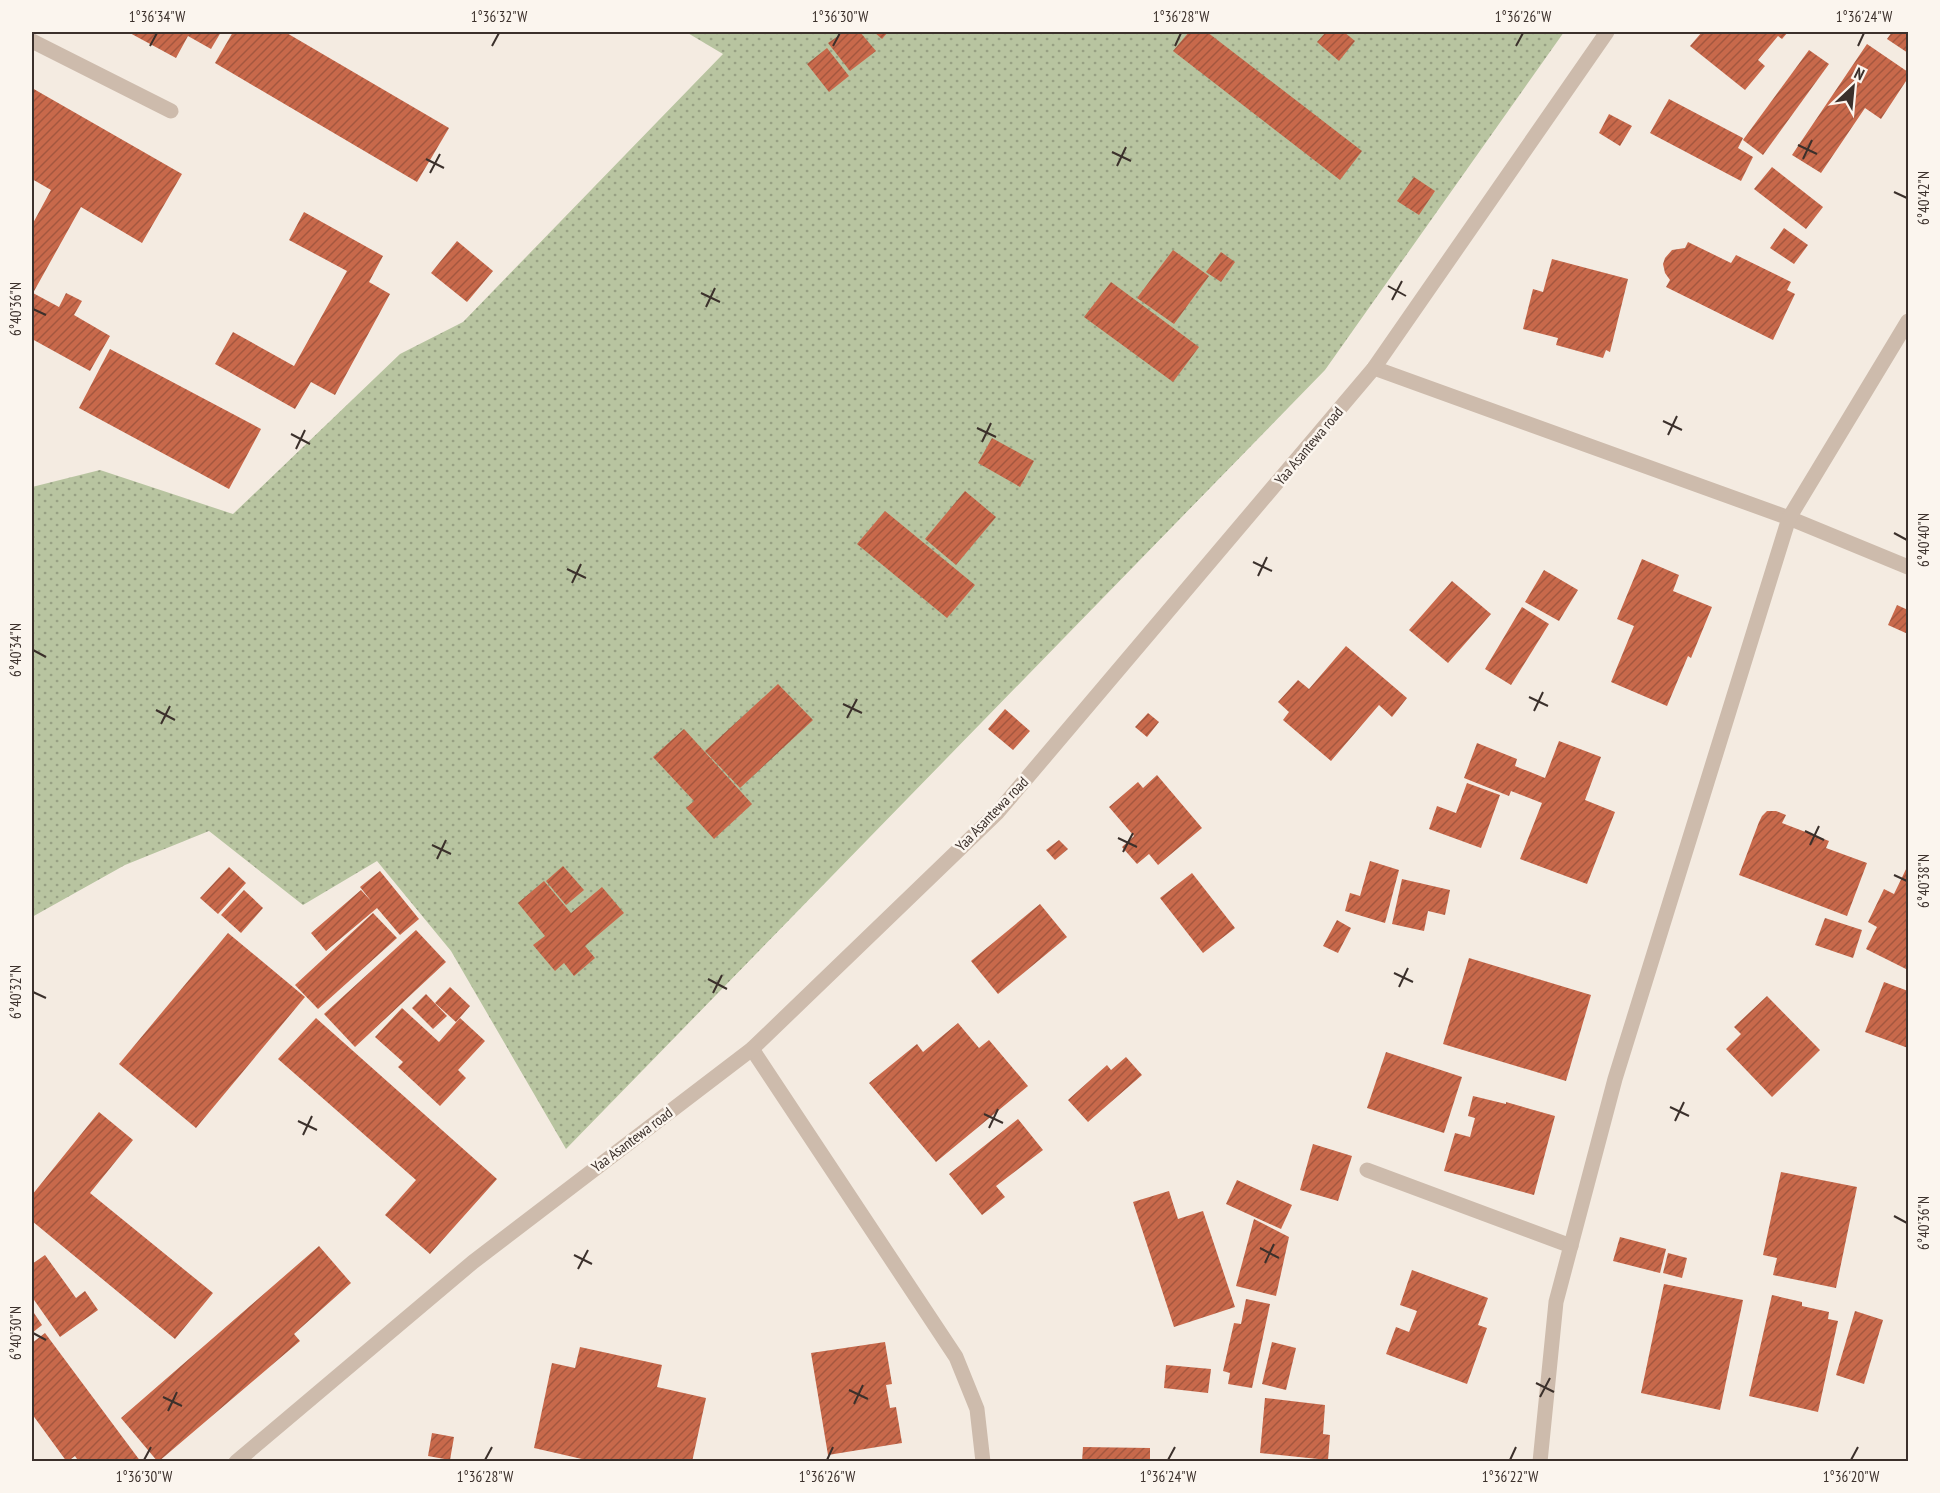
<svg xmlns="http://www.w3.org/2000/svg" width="1940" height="1493" font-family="'PT Sans Narrow',sans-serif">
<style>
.grass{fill:url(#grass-dots)}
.building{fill:url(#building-hatch)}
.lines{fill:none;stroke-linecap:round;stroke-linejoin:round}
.minor{stroke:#cdbbac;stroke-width:15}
.ticks{fill:none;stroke:#3b302b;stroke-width:2}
.labels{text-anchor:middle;stroke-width:5;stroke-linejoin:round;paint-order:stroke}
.street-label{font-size:15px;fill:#3b302b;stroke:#fbf5ee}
.neatline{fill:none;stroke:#3b302b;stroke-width:2}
.ticks-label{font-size:15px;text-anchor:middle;fill:#3b302b}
</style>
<defs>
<pattern id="grass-dots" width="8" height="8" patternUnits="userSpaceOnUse" patternTransform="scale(1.5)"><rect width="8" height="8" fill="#b8c4a0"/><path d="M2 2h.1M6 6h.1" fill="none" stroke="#97a083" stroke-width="1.8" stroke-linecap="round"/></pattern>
<pattern id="building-hatch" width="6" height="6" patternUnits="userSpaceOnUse" patternTransform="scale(1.5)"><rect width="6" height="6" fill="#c8694b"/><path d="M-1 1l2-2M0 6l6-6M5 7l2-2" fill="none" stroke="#a4573f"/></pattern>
</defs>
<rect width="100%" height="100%" fill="#f4ebe1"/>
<path class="grass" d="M 686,32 L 1564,32 L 1325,370 L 566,1149 L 451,951 L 377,861 L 303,905 L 209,831 L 125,865 L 32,917 L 32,487 L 100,470 L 233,514 L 400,354 L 463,322 L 723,54 Z"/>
<g class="building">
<path d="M 128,32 L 221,32 L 211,49 L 188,36 L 176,58 Z"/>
<path d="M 233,32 L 285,32 L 449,128 L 417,182 L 215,63 Z"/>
<path d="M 844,32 L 860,32 L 876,51 L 850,71 L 828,43 Z"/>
<path d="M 874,32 L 888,32 L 882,39 Z"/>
<path d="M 1189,32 L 1207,32 L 1362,151 L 1340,180 L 1173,51 Z"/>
<path d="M 1326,32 L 1344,32 L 1355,41 L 1339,61 L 1317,42 Z"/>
<path d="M 1702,32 L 1788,32 L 1782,39 L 1778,36 L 1758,60 L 1765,66 L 1745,90 L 1690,46 Z"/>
<path d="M 1892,32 L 1908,32 L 1908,53 L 1887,39 Z"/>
<path d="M 1867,44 L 1908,72 L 1908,78 L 1881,119 L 1865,108 L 1821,173 L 1792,155 Z"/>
<path d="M 827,48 L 849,76 L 829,92 L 807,64 Z"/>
<path d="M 1809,50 L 1829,64 L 1763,155 L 1743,140 Z"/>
<path d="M 32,88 L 182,174 L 142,243 L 81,207 L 33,293 L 59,307 L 66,293 L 82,301 L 74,315 L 110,336 L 90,371 L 32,339 L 32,225 L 51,190 L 32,179 Z"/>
<path d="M 1669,99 L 1743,138 L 1738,148 L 1753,157 L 1741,181 L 1650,133 Z"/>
<path d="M 1609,114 L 1632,126 L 1620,146 L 1599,133 Z"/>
<path d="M 1772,167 L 1823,207 L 1806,229 L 1754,189 Z"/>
<path d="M 1414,177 L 1435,191 L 1419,215 L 1397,201 Z"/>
<path d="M 304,212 L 383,256 L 369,282 L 390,294 L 335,395 L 311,382 L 295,409 L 215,364 L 233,332 L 294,366 L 347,271 L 289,240 Z"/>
<path d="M 1784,228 L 1808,245 L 1794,264 L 1770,248 Z"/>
<path d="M 457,241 L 493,271 L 467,302 L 431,273 Z"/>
<path d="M 1688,242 L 1731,263 L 1736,255 L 1791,282 L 1787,290 L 1795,294 L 1773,340 L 1666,287 L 1670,280 L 1665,273 L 1663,264 L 1665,258 L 1672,250 L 1685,248 Z"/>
<path d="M 1173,250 L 1209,276 L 1174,324 L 1137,298 Z"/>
<path d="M 1221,252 L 1235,262 L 1221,282 L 1206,272 Z"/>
<path d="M 1552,259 L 1628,279 L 1610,352 L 1606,350 L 1603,358 L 1556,345 L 1558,338 L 1523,329 L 1533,289 L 1543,292 Z"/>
<path d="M 1111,282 L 1199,347 L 1173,382 L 1084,317 Z"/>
<path d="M 110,349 L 261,429 L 229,489 L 79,408 Z"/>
<path d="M 992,438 L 1034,461 L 1020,487 L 978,463 Z"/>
<path d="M 965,491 L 996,517 L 956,565 L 925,539 Z"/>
<path d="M 885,511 L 975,585 L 947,618 L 857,544 Z"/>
<path d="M 1642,559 L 1679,575 L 1673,591 L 1712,607 L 1691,658 L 1688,656 L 1667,706 L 1611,682 L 1634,626 L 1617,619 Z"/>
<path d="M 1544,570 L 1578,590 L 1559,621 L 1525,602 Z"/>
<path d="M 1452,581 L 1491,614 L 1448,663 L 1409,630 Z"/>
<path d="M 1897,605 L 1908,610 L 1908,634 L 1888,625 Z"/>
<path d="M 1522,607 L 1549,624 L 1511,685 L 1485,669 Z"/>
<path d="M 1346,646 L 1407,698 L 1392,717 L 1379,705 L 1331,761 L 1283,720 L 1289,712 L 1278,702 L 1298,680 L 1309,689 Z"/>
<path d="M 778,684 L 813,720 L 740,788 L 705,751 Z"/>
<path d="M 1005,709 L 1030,731 L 1013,750 L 988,729 Z"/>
<path d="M 1148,713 L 1159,722 L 1147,737 L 1135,727 Z"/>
<path d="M 684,729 L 752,804 L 714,839 L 686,808 L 694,801 L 653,757 Z"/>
<path d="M 1559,741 L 1601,757 L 1585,800 L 1615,812 L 1587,884 L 1520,859 L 1542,803 L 1511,791 L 1509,796 L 1464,778 L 1477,743 L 1517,759 L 1515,766 L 1545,778 Z"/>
<path d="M 1157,775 L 1202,828 L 1158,865 L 1149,854 L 1137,864 L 1122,847 L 1134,836 L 1109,807 L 1138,782 L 1143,788 Z"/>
<path d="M 1467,783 L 1500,795 L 1481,848 L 1429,829 L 1437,806 L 1456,813 Z"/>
<path d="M 1767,811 L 1776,811 L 1786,815 L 1782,823 L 1829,841 L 1826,848 L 1867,863 L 1847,916 L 1739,875 L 1759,822 L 1762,816 Z"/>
<path d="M 1059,840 L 1068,849 L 1055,860 L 1046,850 Z"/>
<path d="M 1370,861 L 1399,870 L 1385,923 L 1345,911 L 1350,893 L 1360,896 Z"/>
<path d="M 1908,865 L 1908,970 L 1866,949 L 1877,927 L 1868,922 L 1884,889 L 1894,894 Z"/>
<path d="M 563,866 L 584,890 L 566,905 L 546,881 Z"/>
<path d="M 229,867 L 246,883 L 218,914 L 200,898 Z"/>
<path d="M 380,871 L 419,919 L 400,935 L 377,908 L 326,951 L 311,933 L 361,890 L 372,902 L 360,887 Z"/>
<path d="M 1192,873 L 1235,928 L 1203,953 L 1160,898 Z"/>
<path d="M 1402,879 L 1450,890 L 1445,915 L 1428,911 L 1424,931 L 1392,924 Z"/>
<path d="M 544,881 L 571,913 L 602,887 L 624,913 L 585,946 L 595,958 L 574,976 L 564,963 L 555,971 L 533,945 L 545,936 L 518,903 Z"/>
<path d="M 244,890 L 263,908 L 241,933 L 221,915 Z"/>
<path d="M 1040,904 L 1067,937 L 998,994 L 971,961 Z"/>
<path d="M 373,913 L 397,938 L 318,1009 L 295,985 Z"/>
<path d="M 1825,918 L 1862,930 L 1853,958 L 1815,945 Z"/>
<path d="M 1337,920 L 1351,928 L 1338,953 L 1323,946 Z"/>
<path d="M 416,930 L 446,962 L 355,1047 L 324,1014 Z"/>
<path d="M 228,933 L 305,997 L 196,1128 L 119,1064 Z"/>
<path d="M 1469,958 L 1591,995 L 1566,1081 L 1443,1044 Z"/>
<path d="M 1884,982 L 1908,991 L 1908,1048 L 1865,1032 Z"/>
<path d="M 450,987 L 470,1006 L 456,1022 L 435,1003 Z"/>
<path d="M 426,994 L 447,1016 L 433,1029 L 412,1008 Z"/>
<path d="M 1767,996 L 1820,1050 L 1772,1097 L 1726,1049 L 1741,1034 L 1734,1027 Z"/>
<path d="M 402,1008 L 439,1042 L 460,1018 L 485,1041 L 458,1070 L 466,1078 L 440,1106 L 398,1067 L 403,1062 L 375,1037 Z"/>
<path d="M 316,1018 L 497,1179 L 430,1254 L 385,1215 L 416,1180 L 278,1059 Z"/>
<path d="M 958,1023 L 979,1048 L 989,1040 L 1028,1086 L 936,1162 L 869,1083 L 917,1044 L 923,1052 Z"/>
<path d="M 1386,1052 L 1462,1077 L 1444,1133 L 1367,1108 Z"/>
<path d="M 1126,1057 L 1142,1075 L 1088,1122 L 1068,1100 L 1107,1065 L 1111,1070 Z"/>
<path d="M 1473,1096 L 1506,1104 L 1506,1102 L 1555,1116 L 1534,1195 L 1444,1171 L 1455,1133 L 1470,1137 L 1475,1118 L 1468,1116 Z"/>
<path d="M 99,1112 L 133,1140 L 90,1193 L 213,1293 L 175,1339 L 32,1221 L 32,1195 Z"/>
<path d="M 1018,1119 L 1043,1150 L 996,1186 L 1005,1197 L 982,1215 L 949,1174 Z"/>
<path d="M 1313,1144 L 1352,1156 L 1338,1201 L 1300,1190 Z"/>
<path d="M 1781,1172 L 1857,1187 L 1836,1288 L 1773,1275 L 1777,1258 L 1763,1255 Z"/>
<path d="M 1237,1180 L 1292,1205 L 1281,1229 L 1226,1204 Z"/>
<path d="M 1169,1191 L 1178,1219 L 1203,1211 L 1235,1307 L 1174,1327 L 1133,1202 Z"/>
<path d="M 1254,1219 L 1289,1237 L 1276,1296 L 1236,1286 Z"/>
<path d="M 1620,1237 L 1666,1249 L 1660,1273 L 1613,1261 Z"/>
<path d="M 319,1246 L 351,1283 L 294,1334 L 300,1341 L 158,1462 L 121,1418 Z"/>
<path d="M 1668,1253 L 1687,1258 L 1682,1278 L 1663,1273 Z"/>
<path d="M 45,1255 L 76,1298 L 85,1291 L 98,1310 L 60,1337 L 32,1297 L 32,1264 Z"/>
<path d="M 1412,1270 L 1488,1298 L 1478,1325 L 1487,1328 L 1467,1384 L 1386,1354 L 1396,1327 L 1409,1332 L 1417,1311 L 1400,1305 Z"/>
<path d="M 1664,1284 L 1743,1300 L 1720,1410 L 1641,1393 Z"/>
<path d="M 1772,1295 L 1802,1302 L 1802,1306 L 1829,1312 L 1828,1319 L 1838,1321 L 1818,1412 L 1749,1396 Z"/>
<path d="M 1246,1299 L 1270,1304 L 1252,1388 L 1228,1384 L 1230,1373 L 1223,1371 L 1234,1323 L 1241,1324 Z"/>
<path d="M 32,1310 L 42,1325 L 32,1333 Z"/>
<path d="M 1855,1311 L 1883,1320 L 1864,1384 L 1836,1375 Z"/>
<path d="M 45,1333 L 141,1462 L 79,1462 L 75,1456 L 67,1462 L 32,1414 L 32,1343 Z"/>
<path d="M 885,1342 L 892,1384 L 886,1385 L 890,1408 L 896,1407 L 902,1443 L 828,1455 L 811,1353 Z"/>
<path d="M 1272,1342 L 1296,1348 L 1286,1390 L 1262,1384 Z"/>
<path d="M 580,1347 L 662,1365 L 657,1387 L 706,1398 L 692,1462 L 595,1462 L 534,1448 L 552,1363 L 575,1368 Z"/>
<path d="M 1166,1365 L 1211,1369 L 1208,1393 L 1164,1388 Z"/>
<path d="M 1265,1398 L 1325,1405 L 1323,1434 L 1330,1435 L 1328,1460 L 1260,1453 Z"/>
<path d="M 432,1433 L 454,1437 L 450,1460 L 428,1456 Z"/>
<path d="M 1083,1447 L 1150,1448 L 1150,1462 L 1082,1462 Z"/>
</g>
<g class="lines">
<g class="minor">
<path d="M 32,41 L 171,111"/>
<path d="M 1374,368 L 1789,518 L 1908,567"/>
<path d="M 752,1049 L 956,1357 L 977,1409 L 983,1462"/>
<path d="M 1367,1170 L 1571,1246"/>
<path d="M 236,1462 L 473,1262 L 752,1049 L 998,812 L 1374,368 L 1607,32"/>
<path d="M 1540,1462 L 1556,1302 L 1615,1079 L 1789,518 L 1908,321"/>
</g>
</g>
<path class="ticks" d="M 150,46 L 157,33M 492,46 L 499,33M 833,46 L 840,33M 1175,46 L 1181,33M 1516,46 L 1523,33M 1858,46 L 1864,33M 1798,145 L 1817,154M 1112,152 L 1131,161M 426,159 L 444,168M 1803,159 L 1812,140M 1117,166 L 1126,147M 430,173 L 440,154M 1894,192 L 1907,198M 1388,286 L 1406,296M 701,293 L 720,302M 1392,300 L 1402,281M 706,307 L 715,288M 33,309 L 46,315M 1663,421 L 1682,430M 977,428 L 996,437M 291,434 L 310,444M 1668,435 L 1677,416M 982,442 L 991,423M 296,449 L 305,430M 1894,533 L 1907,540M 1253,562 L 1272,571M 567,569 L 586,578M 1258,576 L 1267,557M 572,583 L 581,564M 33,650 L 46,657M 1529,697 L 1548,706M 843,704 L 862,713M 156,710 L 175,720M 1534,711 L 1543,692M 847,718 L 857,699M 161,724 L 170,706M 1805,831 L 1824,840M 1118,838 L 1137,847M 432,845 L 451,854M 1810,845 L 1819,826M 1123,852 L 1133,833M 437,859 L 446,840M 1894,875 L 1907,881M 1394,973 L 1413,982M 708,979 L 727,989M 1399,987 L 1408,968M 33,992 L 46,998M 713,993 L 722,975M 1670,1107 L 1689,1116M 984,1114 L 1003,1123M 298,1121 L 317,1130M 1675,1121 L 1684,1102M 989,1128 L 998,1109M 303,1135 L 312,1116M 1894,1216 L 1907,1223M 1260,1248 L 1279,1258M 574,1255 L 592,1264M 1265,1263 L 1274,1244M 578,1269 L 588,1250M 33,1333 L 46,1340M 1536,1383 L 1554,1392M 849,1390 L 868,1399M 163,1397 L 182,1406M 1540,1397 L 1550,1378M 854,1404 L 863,1385M 168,1411 L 177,1392M 144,1460 L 151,1447M 485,1460 L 492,1447M 827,1460 L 833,1447M 1168,1460 L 1175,1447M 1510,1460 L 1516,1447M 1851,1460 L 1858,1447"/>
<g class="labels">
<g class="street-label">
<text transform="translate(1309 446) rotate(-50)" y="5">Yaa Asantewa road</text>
<text transform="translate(992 814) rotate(-46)" y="5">Yaa Asantewa road</text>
<text transform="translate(632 1140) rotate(-37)" y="5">Yaa Asantewa road</text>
</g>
</g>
<rect width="1940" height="1493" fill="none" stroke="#fbf5ee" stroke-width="66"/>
<g transform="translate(1853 87) rotate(26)" stroke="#fbf5ee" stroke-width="4.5" paint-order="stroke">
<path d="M0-4.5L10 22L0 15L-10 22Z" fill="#3b302b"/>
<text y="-9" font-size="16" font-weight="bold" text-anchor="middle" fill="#3b302b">N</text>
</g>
<rect x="33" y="33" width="1874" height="1427" class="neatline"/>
<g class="ticks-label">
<text x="157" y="22">1°36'34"W</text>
<text x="499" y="22">1°36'32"W</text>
<text x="840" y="22">1°36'30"W</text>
<text x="1181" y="22">1°36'28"W</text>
<text x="1523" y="22">1°36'26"W</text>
<text x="1864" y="22">1°36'24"W</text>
<text transform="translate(1924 198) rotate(-90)" y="5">6°40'42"N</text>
<text transform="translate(16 309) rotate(-90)" y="5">6°40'36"N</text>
<text transform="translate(1924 540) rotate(-90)" y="5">6°40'40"N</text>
<text transform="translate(16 650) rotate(-90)" y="5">6°40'34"N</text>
<text transform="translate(1924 881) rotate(-90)" y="5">6°40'38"N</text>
<text transform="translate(16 992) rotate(-90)" y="5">6°40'32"N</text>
<text transform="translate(1924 1223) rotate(-90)" y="5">6°40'36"N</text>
<text transform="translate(16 1333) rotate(-90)" y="5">6°40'30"N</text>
<text x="144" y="1482">1°36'30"W</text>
<text x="485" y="1482">1°36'28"W</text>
<text x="827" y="1482">1°36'26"W</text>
<text x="1168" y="1482">1°36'24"W</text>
<text x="1510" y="1482">1°36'22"W</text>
<text x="1851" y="1482">1°36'20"W</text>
</g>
</svg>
